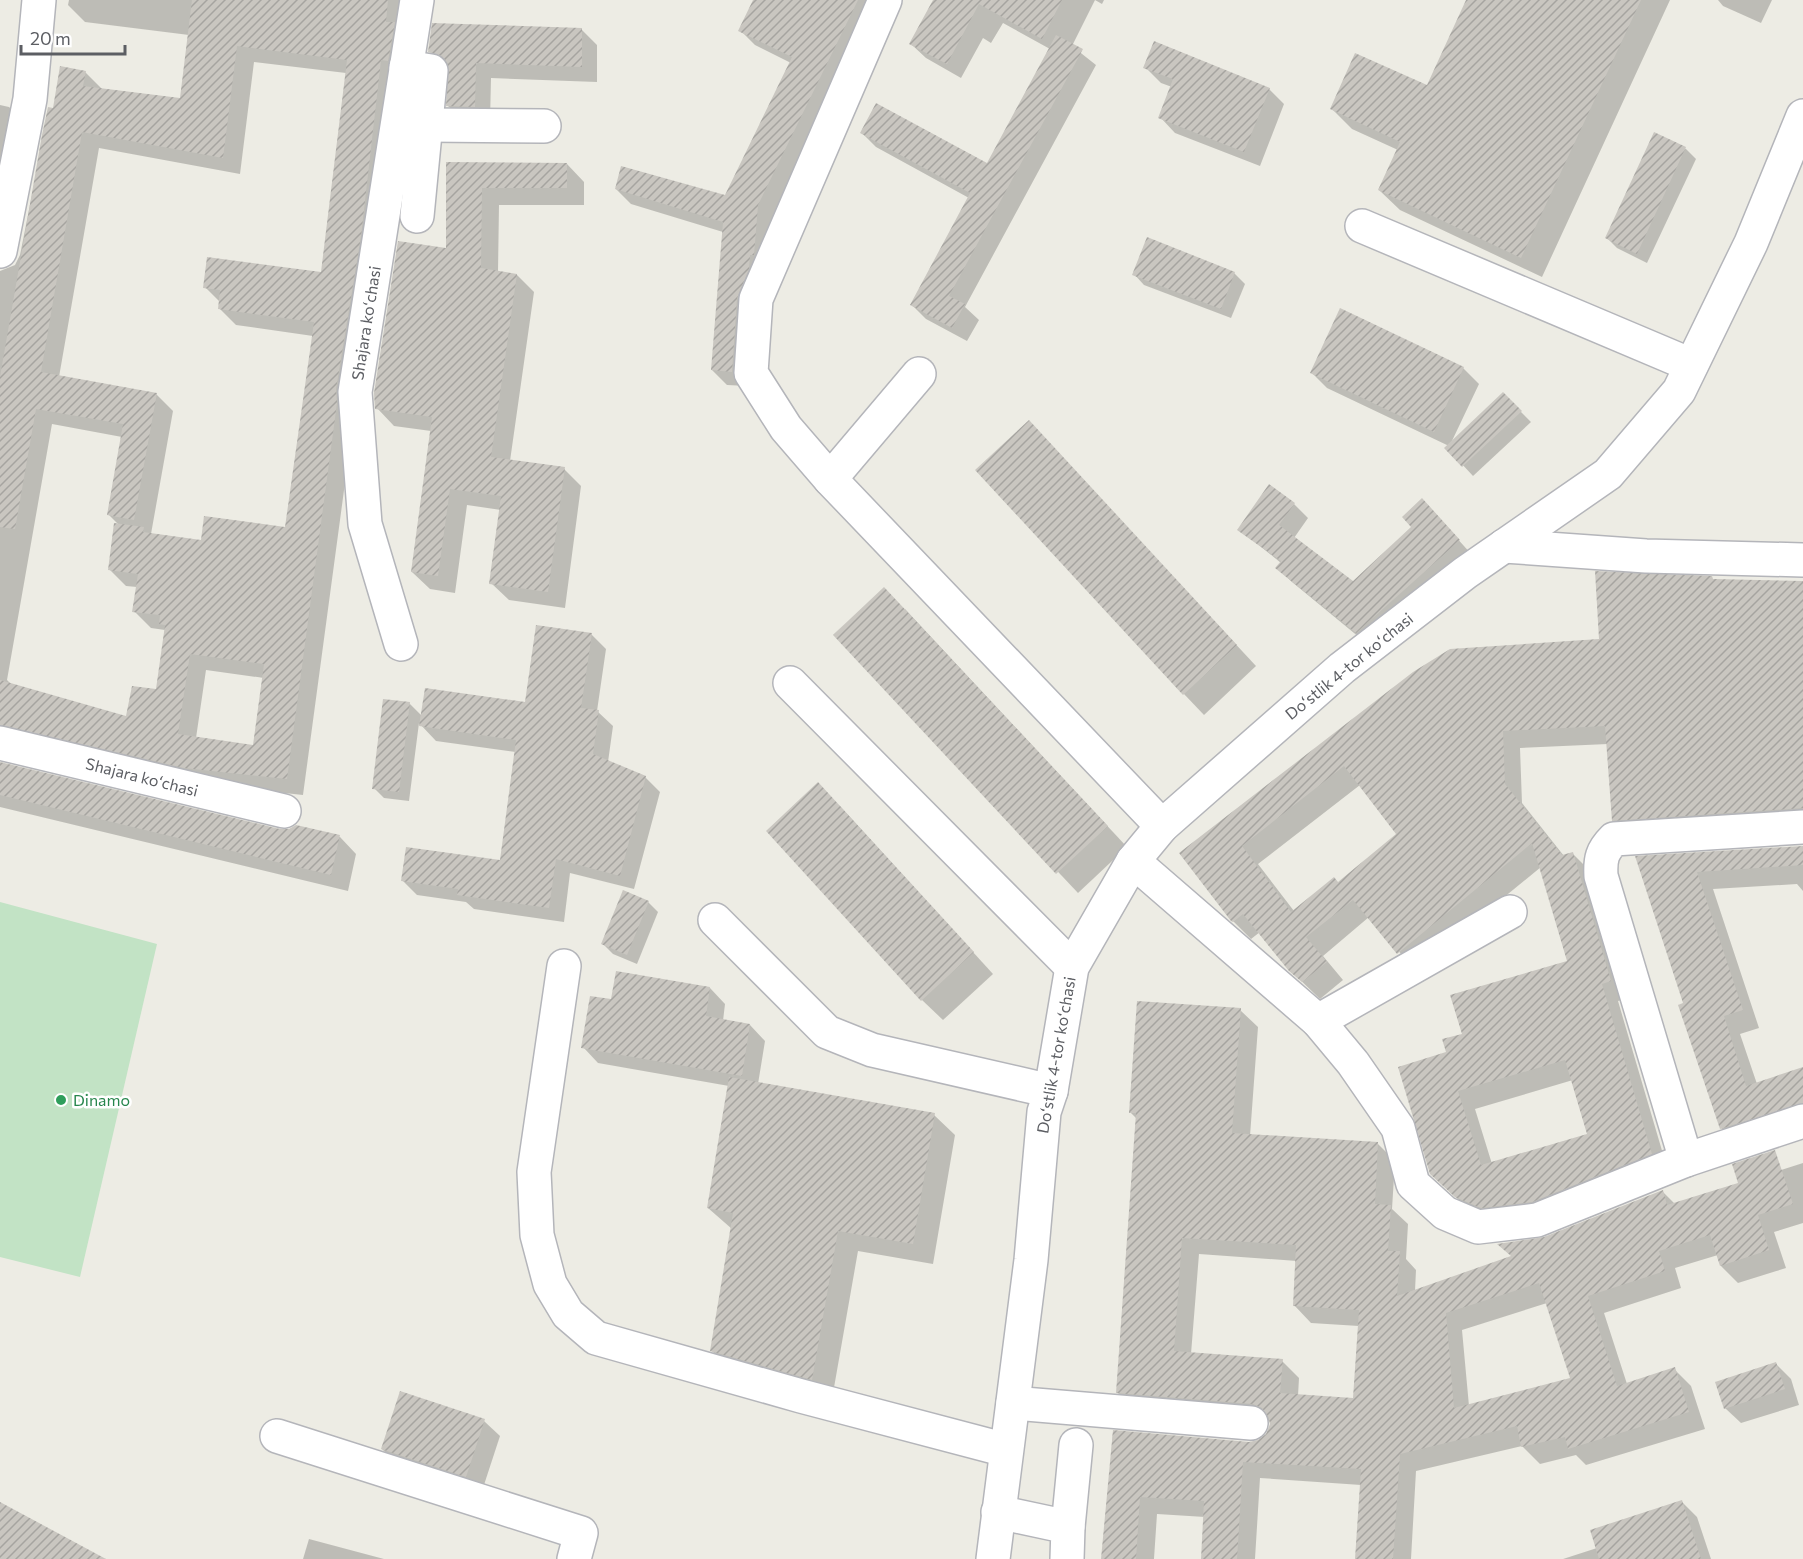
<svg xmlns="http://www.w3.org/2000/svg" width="1803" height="1559" font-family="Commissioner,sans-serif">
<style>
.pitch{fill:#c2e3c5}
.shadow{fill:#0003;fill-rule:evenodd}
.building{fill:url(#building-hatch);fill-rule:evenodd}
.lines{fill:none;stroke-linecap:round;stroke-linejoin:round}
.minor-casing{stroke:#b4b5ba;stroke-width:36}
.minor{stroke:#fff;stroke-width:33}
.leisure-dot{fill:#2e9e5b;stroke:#fff;stroke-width:2}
.labels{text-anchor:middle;stroke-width:5;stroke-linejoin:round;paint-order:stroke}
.street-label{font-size:16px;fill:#5c5e63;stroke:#fff}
.leisure-label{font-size:16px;fill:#27864d;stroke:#fff;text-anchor:start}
</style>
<defs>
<pattern id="building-hatch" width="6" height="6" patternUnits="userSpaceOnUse" patternTransform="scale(1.5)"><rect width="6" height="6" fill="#c9c6c0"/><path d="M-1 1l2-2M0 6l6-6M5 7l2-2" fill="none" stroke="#a6a4a0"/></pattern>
</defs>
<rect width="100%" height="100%" fill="#edece4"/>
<path class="pitch" d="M 0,902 L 157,944 L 80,1277 L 0,1257 Z"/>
<g class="shadow">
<path d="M 69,0 L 410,0 L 303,795 L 202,784 L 0,752 L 0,271 L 15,265 L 20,255 L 49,109 L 54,110 L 85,72 L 102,89 L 181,100 L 189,35 L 85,22 L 68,5 ZM 254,62 L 346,73 L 322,273 L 205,287 L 220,302 L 219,308 L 236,325 L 313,336 L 287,528 L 202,542 L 151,534 L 173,411 L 156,394 L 59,377 L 99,148 L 240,174 ZM 52,424 L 122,437 L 109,515 L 119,525 L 109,569 L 126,586 L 137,587 L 134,611 L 151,628 L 165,630 L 157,691 L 127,718 L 12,685 L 7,680 ZM 206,670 L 264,678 L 254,747 L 196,738 Z"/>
<path d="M 755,0 L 880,0 L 772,221 L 747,386 L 727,385 L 712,370 L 723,232 L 631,204 L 616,189 L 726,196 L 791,63 L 755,45 L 740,30 Z"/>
<path d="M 935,0 L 1104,0 L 1102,4 L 1095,0 L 1072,46 L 1096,65 L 965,307 L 979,320 L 967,341 L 926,319 L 912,305 L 969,198 L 876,147 L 862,133 L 987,165 L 1050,49 L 1003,23 L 991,43 L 983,38 L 961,78 L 926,58 L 911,44 Z"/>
<path d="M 1468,0 L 1670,0 L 1542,277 L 1400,210 L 1379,190 L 1398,150 L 1352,129 L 1332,109 L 1427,87 Z"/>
<path d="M 1718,0 L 1772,0 L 1761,23 L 1723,6 Z"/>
<path d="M 582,30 L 597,45 L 597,82 L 491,78 L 490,122 L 464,121 L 448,106 L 450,68 L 429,51 Z"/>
<path d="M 1145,67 L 1269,89 L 1284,104 L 1260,166 L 1175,133 L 1160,117 L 1172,87 L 1161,83 Z"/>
<path d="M 0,105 L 9,107 L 26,123 L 0,253 Z"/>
<path d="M 1655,134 L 1686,149 L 1696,159 L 1647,263 L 1617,248 L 1607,238 Z"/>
<path d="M 448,164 L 567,164 L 584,182 L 584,205 L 499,205 L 498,272 L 517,275 L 534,292 L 510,461 L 564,469 L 581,486 L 565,608 L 509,600 L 491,583 L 501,510 L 467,505 L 455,593 L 430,589 L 412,572 L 431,431 L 394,426 L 377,408 L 448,250 Z"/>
<path d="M 1234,273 L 1245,284 L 1231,318 L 1144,285 L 1134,274 Z"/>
<path d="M 1463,368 L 1479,384 L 1451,443 L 1503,394 L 1531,422 L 1473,476 L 1447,448 L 1449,446 L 1327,388 L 1311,372 Z"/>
<path d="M 1029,422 L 1256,666 L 1204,715 L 1184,694 Z"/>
<path d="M 1294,504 L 1308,518 L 1294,538 L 1353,583 L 1436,515 L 1473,556 L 1371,647 L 1292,582 L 1277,568 L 1281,563 L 1239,529 Z"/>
<path d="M 1714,581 L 1803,583 L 1803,826 L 1631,837 L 1613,820 L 1608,744 L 1520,748 L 1522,803 L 1564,856 L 1572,853 L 1590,871 L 1628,998 L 1618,1001 L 1668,1171 L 1550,1219 L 1474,1214 L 1449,1191 L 1448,1053 L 1464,1035 L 1569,962 L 1541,867 L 1415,970 L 1369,917 L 1323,956 L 1343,980 L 1320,999 L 1290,970 L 1260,932 L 1251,939 L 1232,920 L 1181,853 L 1414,673 L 1601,641 ZM 1360,785 L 1399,834 L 1338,884 L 1294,911 L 1258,864 ZM 1573,1080 L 1589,1135 L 1492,1164 L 1475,1109 Z"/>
<path d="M 905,609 L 1127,847 L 1078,893 L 835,635 Z"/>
<path d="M 591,634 L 606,649 L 597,711 L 613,726 L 608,762 L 645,777 L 660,792 L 634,889 L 570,873 L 564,922 L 474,909 L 466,902 L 417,895 L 402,880 L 501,861 L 516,752 L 436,741 L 419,723 L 409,801 L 384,798 L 374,788 L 409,703 L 422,716 L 526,704 Z"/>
<path d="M 0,764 L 279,831 L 340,837 L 356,854 L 348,891 L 0,807 Z"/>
<path d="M 839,805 L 993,974 L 943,1020 L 922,1000 Z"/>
<path d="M 1803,847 L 1803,891 L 1797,884 L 1713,889 L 1759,1028 L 1740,1034 L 1757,1084 L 1803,1068 L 1803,1124 L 1739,1146 L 1721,1128 L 1685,1004 L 1637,858 Z"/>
<path d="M 648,902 L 658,912 L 637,964 L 613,954 L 603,944 Z"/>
<path d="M 710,988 L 725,1004 L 723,1021 L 750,1025 L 765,1041 L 758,1084 L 934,1115 L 955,1135 L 933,1264 L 858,1251 L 832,1399 L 732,1371 L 711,1350 L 732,1229 L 708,1208 L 729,1086 L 598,1063 L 583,1047 L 612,1001 Z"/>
<path d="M 1240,1010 L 1258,1027 L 1250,1136 L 1378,1144 L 1395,1161 L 1392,1209 L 1408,1224 L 1406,1259 L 1416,1270 L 1415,1291 L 1512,1257 L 1544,1239 L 1662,1191 L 1675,1204 L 1803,1163 L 1803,1223 L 1774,1232 L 1786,1268 L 1738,1283 L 1721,1266 L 1718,1255 L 1675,1268 L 1681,1288 L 1604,1313 L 1627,1384 L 1674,1369 L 1691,1386 L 1705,1429 L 1586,1465 L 1576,1455 L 1540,1464 L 1522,1446 L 1416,1471 L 1411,1559 L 1357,1559 L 1361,1485 L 1260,1478 L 1255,1559 L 1203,1559 L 1205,1517 L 1157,1514 L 1154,1559 L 1103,1559 L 1113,1433 L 1250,1443 L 1259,1442 L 1267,1435 L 1271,1424 L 1271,1421 L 1134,1409 L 1117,1392 L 1137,1119 L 1130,1112 ZM 1199,1254 L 1297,1261 L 1294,1305 L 1311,1323 L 1359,1326 L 1354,1399 L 1298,1396 L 1299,1378 L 1282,1361 L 1191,1354 ZM 1547,1303 L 1572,1379 L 1469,1406 L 1462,1330 Z"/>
<path d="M 1776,1364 L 1791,1379 L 1799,1405 L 1741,1423 L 1725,1408 Z"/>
<path d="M 484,1421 L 500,1436 L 482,1491 L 398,1465 L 382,1449 Z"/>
<path d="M 1682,1502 L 1697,1517 L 1711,1559 L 1563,1559 L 1597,1548 Z"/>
<path d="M 309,1539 L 384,1559 L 303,1559 Z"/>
</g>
<g class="building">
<path d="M 192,0 L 388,0 L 386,22 L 395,22 L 388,61 L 381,60 L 361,236 L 336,389 L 337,403 L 287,779 L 184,768 L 0,725 L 0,680 L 126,716 L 132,686 L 156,689 L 165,625 L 159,624 L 160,615 L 132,612 L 138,574 L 108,570 L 114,523 L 144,527 L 143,532 L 201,540 L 204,516 L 285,527 L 314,322 L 218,309 L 220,290 L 203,288 L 207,257 L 321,272 L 347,60 L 237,46 L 223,158 L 82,132 L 41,372 L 157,393 L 134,520 L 107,515 L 123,424 L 36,409 L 15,529 L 0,527 L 0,377 L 42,135 L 48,107 L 53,108 L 60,66 L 86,71 L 83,86 L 180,98 ZM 190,654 L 264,664 L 253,745 L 178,734 Z"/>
<path d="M 753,0 L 858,0 L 758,205 L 754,255 L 750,255 L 749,269 L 737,298 L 732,372 L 711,370 L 723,222 L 615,189 L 621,166 L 725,195 L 792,57 L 738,31 Z"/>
<path d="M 933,0 L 1062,0 L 1042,39 L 979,4 L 947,64 L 909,44 Z"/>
<path d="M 1466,0 L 1641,0 L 1521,258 L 1378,190 L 1400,142 L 1330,109 L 1355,53 L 1427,85 Z"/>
<path d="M 432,23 L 582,28 L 582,67 L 476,63 L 475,107 L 446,106 L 448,64 L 442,56 L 428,52 Z"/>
<path d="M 1056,35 L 1083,49 L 949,296 L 965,304 L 952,328 L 910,305 L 970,193 L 860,133 L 876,103 L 987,163 Z"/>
<path d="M 1154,41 L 1270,88 L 1244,152 L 1158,118 L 1173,79 L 1143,68 Z"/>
<path d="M 1654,132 L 1686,147 L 1637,254 L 1605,238 Z"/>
<path d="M 446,162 L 567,163 L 567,188 L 482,188 L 481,268 L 517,274 L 491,457 L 565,467 L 548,592 L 489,584 L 501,496 L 450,489 L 438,576 L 411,572 L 432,417 L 375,409 L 374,393 L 398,241 L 446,248 Z"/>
<path d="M 1147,237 L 1235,272 L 1221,309 L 1132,275 Z"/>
<path d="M 1340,308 L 1464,367 L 1434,432 L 1310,373 Z"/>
<path d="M 1503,392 L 1522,411 L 1462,467 L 1444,448 Z"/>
<path d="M 1029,420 L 1237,645 L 1183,695 L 975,470 Z"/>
<path d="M 1269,484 L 1295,503 L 1279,525 L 1353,581 L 1411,527 L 1402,517 L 1422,498 L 1460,540 L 1356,633 L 1275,568 L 1281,561 L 1237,530 Z"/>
<path d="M 1595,571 L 1712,576 L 1713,579 L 1803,581 L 1803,808 L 1612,821 L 1605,726 L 1503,731 L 1505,784 L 1562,855 L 1573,852 L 1611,981 L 1602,984 L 1652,1154 L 1532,1202 L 1481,1208 L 1455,1197 L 1430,1174 L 1398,1067 L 1446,1052 L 1442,1039 L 1462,1034 L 1450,995 L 1567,961 L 1532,843 L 1397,954 L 1353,900 L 1306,937 L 1327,962 L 1302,982 L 1289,971 L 1243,914 L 1233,922 L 1231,921 L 1179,853 L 1413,672 L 1450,649 L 1599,639 ZM 1344,766 L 1396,834 L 1338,882 L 1334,877 L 1291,912 L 1242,846 ZM 1565,1060 L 1587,1134 L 1481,1165 L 1458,1091 Z"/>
<path d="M 884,587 L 1108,826 L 1056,874 L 833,635 Z"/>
<path d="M 536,625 L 592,633 L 581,708 L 599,710 L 593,754 L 646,776 L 620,876 L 556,859 L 549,908 L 457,895 L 458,889 L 401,881 L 406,847 L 500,860 L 516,740 L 419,726 L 425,688 L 525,702 Z"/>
<path d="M 383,699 L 410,702 L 399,792 L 372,789 Z"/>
<path d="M 0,762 L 280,829 L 289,829 L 296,825 L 340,835 L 331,875 L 0,795 Z"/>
<path d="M 818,782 L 974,952 L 921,1001 L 766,831 Z"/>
<path d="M 1803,846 L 1803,865 L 1697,872 L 1743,1010 L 1724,1016 L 1746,1086 L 1803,1067 L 1803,1103 L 1720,1129 L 1678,1005 L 1683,1003 L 1635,856 Z"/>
<path d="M 623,890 L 649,901 L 627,955 L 601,944 Z"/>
<path d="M 616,971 L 710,987 L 706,1016 L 750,1024 L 742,1076 L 581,1048 L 590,996 L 611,999 Z"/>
<path d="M 1137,1001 L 1241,1008 L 1232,1133 L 1378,1142 L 1375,1204 L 1391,1205 L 1388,1251 L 1400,1251 L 1397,1296 L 1511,1256 L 1497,1244 L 1544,1237 L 1663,1190 L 1667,1205 L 1738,1183 L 1732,1164 L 1775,1150 L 1793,1204 L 1758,1215 L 1769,1250 L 1720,1266 L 1710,1235 L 1659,1251 L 1665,1271 L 1588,1296 L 1617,1386 L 1675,1367 L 1689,1412 L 1568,1449 L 1565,1437 L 1521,1447 L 1517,1426 L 1400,1454 L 1393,1559 L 1355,1559 L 1361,1469 L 1243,1462 L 1237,1559 L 1201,1559 L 1204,1501 L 1140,1497 L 1136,1559 L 1101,1559 L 1113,1430 L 1249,1442 L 1258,1440 L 1266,1434 L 1270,1424 L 1268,1416 L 1262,1408 L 1253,1404 L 1116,1393 L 1136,1113 L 1129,1113 ZM 1182,1238 L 1296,1245 L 1293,1306 L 1359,1310 L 1353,1398 L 1280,1393 L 1283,1359 L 1174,1351 ZM 1539,1283 L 1570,1378 L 1454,1408 L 1446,1313 Z"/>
<path d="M 729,1077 L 935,1113 L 913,1244 L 838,1231 L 812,1380 L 710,1351 L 733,1213 L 707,1208 Z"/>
<path d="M 1776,1362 L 1785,1389 L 1724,1409 L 1715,1382 Z"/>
<path d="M 400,1391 L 485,1419 L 466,1477 L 381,1449 Z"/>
<path d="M 1682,1500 L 1701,1559 L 1599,1559 L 1590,1530 Z"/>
<path d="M 0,1502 L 106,1559 L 0,1559 Z"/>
</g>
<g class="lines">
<defs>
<g id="minor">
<path d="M 885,0 L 756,299 L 751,373 L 786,428 L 830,479 L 1162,826"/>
<path d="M 406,67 L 431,71 L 417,216"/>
<path d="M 426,125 L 544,126"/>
<path d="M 1362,226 L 1691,365"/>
<path d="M 0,251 L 30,99 L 39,0"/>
<path d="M 830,479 L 919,374"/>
<path d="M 1504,546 L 1646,556 L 1803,560"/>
<path d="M 401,644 L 365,524 L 355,392 L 417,0"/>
<path d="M 790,683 L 1072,967"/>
<path d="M 0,743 L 284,811"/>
<path d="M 1133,861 L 1318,1021 L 1353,1063 L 1398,1128 L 1413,1184 L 1445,1213 L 1478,1227 L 1537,1220 L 1686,1160 L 1803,1121"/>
<path d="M 715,920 L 827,1032 L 872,1050 L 1051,1091"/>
<path d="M 564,966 L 534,1172 L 537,1235 L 550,1284 L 568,1314 L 596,1338 L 801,1396 L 1006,1450"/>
<path d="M 1318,1021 L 1510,912"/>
<path d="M 1686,1160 L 1601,876 C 1600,859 1602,851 1614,839 L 1803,827"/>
<path d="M 1013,1403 L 1251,1423"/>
<path d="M 277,1436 L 581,1533 L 574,1559"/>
<path d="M 998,1512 L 1068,1527 L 1067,1559"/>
<path d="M 1068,1527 L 1076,1445"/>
<path d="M 993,1559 L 1031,1260 L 1044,1112 L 1051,1091 L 1072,967 L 1133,861 L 1162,826 L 1342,668 L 1465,573 L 1608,474 L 1679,391 L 1751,243 L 1803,116"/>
</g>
</defs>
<use href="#minor" class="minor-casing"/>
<use href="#minor" class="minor"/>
</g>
<circle class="leisure-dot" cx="61" cy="1100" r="6"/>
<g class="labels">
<g class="street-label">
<text transform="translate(366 323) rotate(-81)" y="6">Shajara koʻchasi</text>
<text transform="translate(1349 666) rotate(-39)" y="6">Doʻstlik 4-tor koʻchasi</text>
<text transform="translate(142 777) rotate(14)" y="6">Shajara koʻchasi</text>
<text transform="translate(1056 1055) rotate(-80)" y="6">Doʻstlik 4-tor koʻchasi</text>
</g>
<g class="leisure-label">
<text x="73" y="1106">Dinamo</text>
</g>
</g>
<path d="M21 45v9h104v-9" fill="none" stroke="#5c5e63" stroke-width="3"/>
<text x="30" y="45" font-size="18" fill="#5c5e63" stroke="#ffffff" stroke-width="4.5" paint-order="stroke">20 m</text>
</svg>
